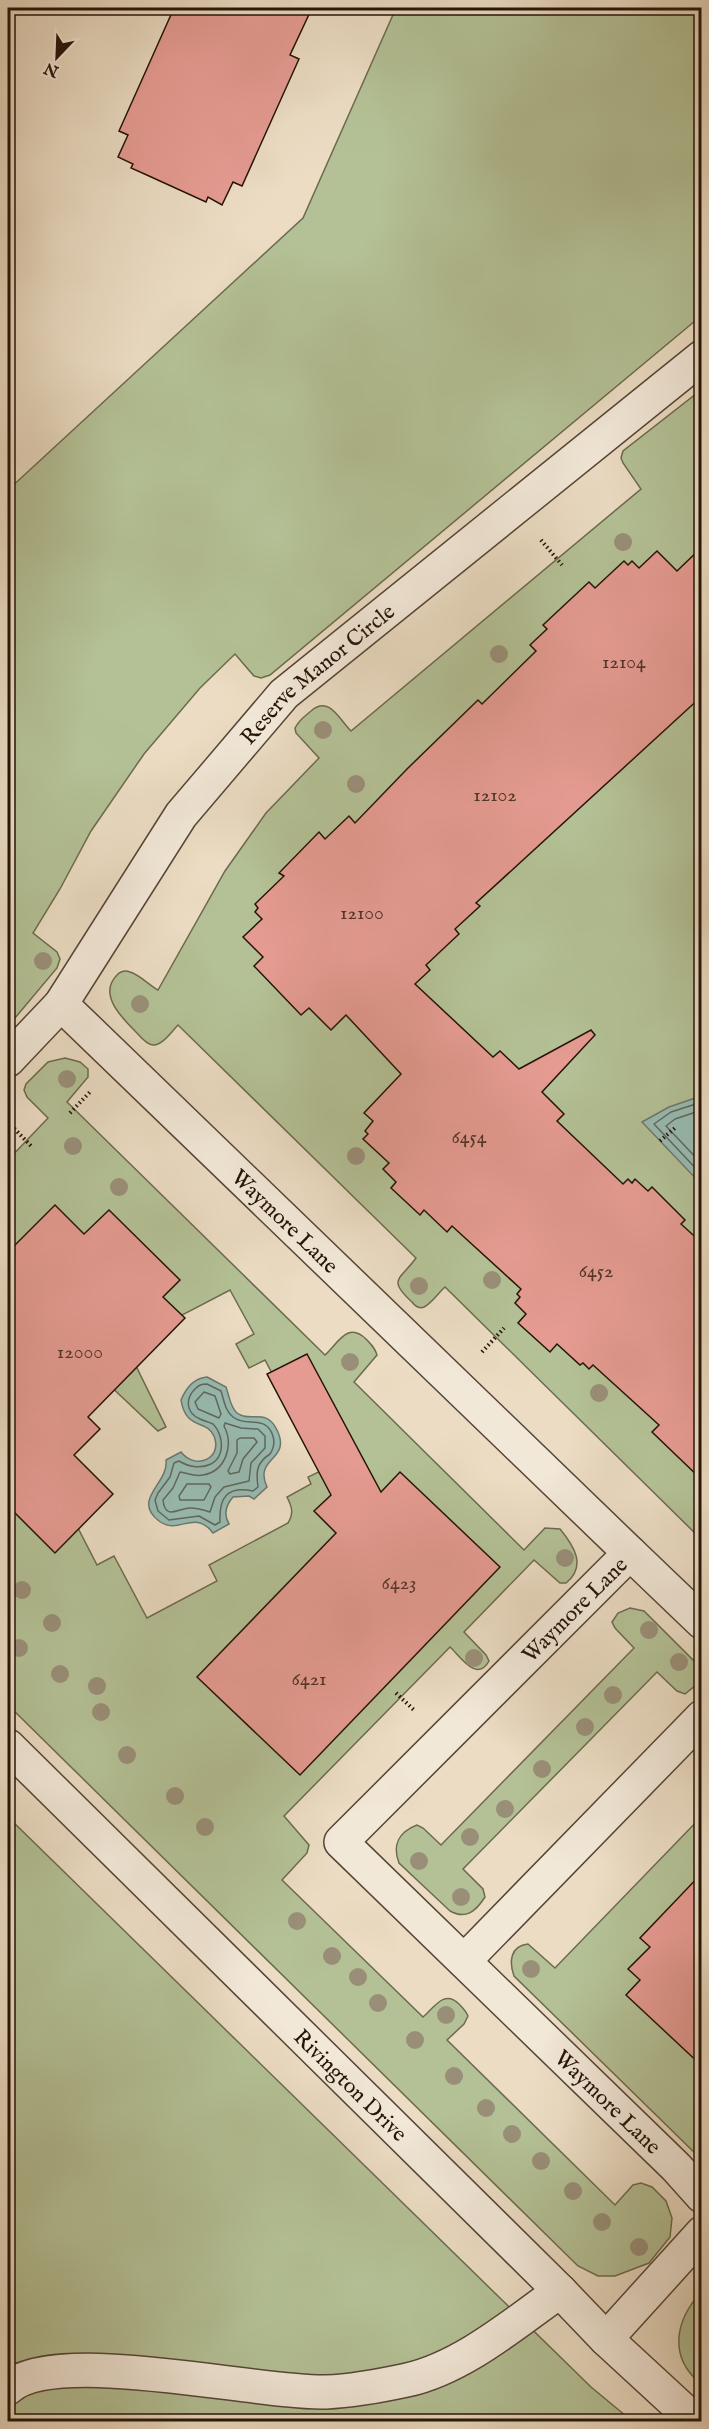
<svg xmlns="http://www.w3.org/2000/svg" width="709" height="2429" font-family="'IM FELL English',serif">
<style>
.green{fill:#b4c196;stroke:#6c6a4f;stroke-width:1.5;fill-rule:evenodd}
.water{fill:#98bcb3;stroke:#6a786f;stroke-width:1.5}
.lines{fill:none;stroke-linecap:round;stroke-linejoin:round}
.shore{stroke:#5e685e;stroke-width:1.5}
.building{fill:#e59b92;stroke:#241308;stroke-width:1.5}
.minor-casing{stroke:#564537;stroke-width:36}
.path{stroke:#241308;stroke-width:4;stroke-dasharray:1.5 3;stroke-linecap:butt}
.minor{stroke:#f2e8d8;stroke-width:33}
.tree{fill:#998f78}
.labels{text-anchor:middle;stroke-width:5;stroke-linejoin:round;paint-order:stroke}
.number-label{font-size:20px;fill:#54352a}
.street-label{font-size:22px;fill:#241308;stroke:#f2e8d8}
</style>
<rect width="100%" height="100%" fill="#ebdcc3"/>
<filter id="stains"><feTurbulence type="fractalNoise" baseFrequency=".00333" numOctaves="4"/><feColorMatrix values="0 0 0 0 .2 0 0 0 0 .09 0 0 0 0 .02 0 0 0 .5 -.17"/></filter>
<radialGradient id="worn" r=".72"><stop offset=".6" stop-color="#630" stop-opacity="0"/><stop offset="1" stop-color="#630" stop-opacity=".3"/></radialGradient>
<g class="green">
<path d="M 396,8 L 701,8 L 701,316 L 270,675 L 261,678 L 254,676 L 235,654 L 200,688 L 144,754 L 91,831 L 60,889 L 33,933 L 57,952 L 60,959 L 57,968 L 15,1018 L 8,1020 L 8,490 L 303,218 Z"/>
<path d="M 701,390 L 701,1539 L 445,1287 C 439,1292 432,1303 424,1307 C 419,1309 415,1306 412,1302 C 387,1279 400,1280 416,1258 L 178,1025 C 172,1031 162,1046 153,1045 C 146,1045 139,1035 135,1031 C 121,1017 98,994 117,975 C 121,971 125,970 130,972 C 140,975 149,985 158,990 L 225,871 L 266,813 L 319,758 L 296,733 L 295,728 C 299,720 305,716 311,711 C 329,695 339,719 351,731 L 641,489 L 623,463 L 621,458 L 623,451 Z"/>
<path d="M 65,1058 L 80,1062 L 88,1069 L 88,1077 L 67,1102 L 325,1355 C 338,1343 348,1321 366,1339 C 371,1344 375,1348 377,1355 L 354,1382 L 524,1550 L 545,1528 L 560,1529 C 574,1546 587,1566 566,1583 L 560,1583 L 534,1560 L 464,1632 L 486,1655 L 489,1661 C 477,1683 460,1656 450,1647 L 284,1816 L 309,1845 L 307,1853 L 282,1880 L 423,2017 C 434,2008 444,1989 459,2004 C 463,2008 466,2011 468,2016 L 464,2024 L 447,2040 L 615,2205 L 633,2185 L 641,2183 L 652,2187 L 666,2201 L 672,2218 L 670,2237 L 649,2263 L 615,2276 L 598,2276 L 578,2266 L 8,1705 L 8,1160 L 48,1118 L 27,1097 L 24,1090 L 26,1084 L 48,1062 ZM 230,1290 L 254,1334 L 236,1344 L 249,1368 L 265,1360 L 323,1470 L 308,1477 L 311,1484 L 287,1497 C 292,1507 294,1513 288,1523 L 209,1565 L 217,1581 L 147,1618 L 114,1556 L 97,1565 L 78,1528 L 73,1455 L 79,1410 L 106,1382 L 158,1431 L 166,1427 L 136,1366 L 180,1316 Z"/>
<path d="M 630,1608 L 644,1611 L 695,1662 L 698,1672 L 696,1685 L 685,1694 L 677,1691 L 657,1672 L 463,1869 L 483,1889 L 485,1897 C 476,1911 466,1920 450,1911 L 399,1863 C 392,1845 399,1832 417,1825 L 423,1828 L 441,1845 L 634,1648 L 615,1628 L 612,1622 L 618,1613 Z"/>
<path d="M 8,1817 L 591,2387 L 632,2421 L 8,2421 Z"/>
<path d="M 701,1817 L 701,2159 L 514,1976 C 509,1962 510,1946 528,1944 L 555,1968 Z"/>
<path d="M 701,2292 L 701,2384 C 668,2357 675,2321 701,2292 Z"/>
</g>
<g class="water">
<path d="M 701,1096 L 702,1096 L 701,1184 L 642,1122 L 669,1107 Z"/>
<path d="M 207,1377 L 226,1387 C 229,1395 230,1407 237,1413 C 250,1423 266,1407 277,1430 C 292,1461 253,1457 267,1487 L 254,1499 L 249,1496 L 233,1497 C 226,1505 223,1514 229,1524 L 213,1533 C 194,1508 179,1536 159,1521 C 131,1499 169,1484 166,1460 L 181,1452 C 196,1471 223,1458 214,1436 C 207,1419 186,1431 181,1400 C 186,1388 194,1378 207,1377 Z"/>
</g>
<g class="lines">
<g class="shore">
<path d="M 702,1102 L 671,1112 L 654,1124 L 702,1175"/>
<path d="M 702,1110 L 675,1119 L 666,1126 L 702,1164"/>
<path d="M 207,1384 L 221,1391 C 224,1400 225,1411 233,1417 C 247,1428 266,1414 273,1436 C 275,1443 274,1448 270,1454 C 256,1463 256,1472 258,1487 L 253,1491 C 227,1486 219,1497 220,1522 L 215,1525 L 199,1516 L 169,1520 L 158,1511 L 155,1500 L 158,1493 L 170,1477 L 174,1463 L 179,1461 C 200,1474 228,1465 220,1436 C 219,1433 216,1427 213,1424 C 209,1422 204,1421 200,1419 C 186,1413 185,1399 195,1389 C 199,1385 201,1384 207,1384 Z"/>
<path d="M 204,1392 L 215,1396 L 221,1414 L 219,1418 L 198,1409 L 195,1402 Z"/>
<path d="M 225,1423 L 241,1428 L 258,1429 L 265,1436 L 265,1448 L 251,1463 L 249,1481 L 224,1487 L 215,1497 L 210,1512 C 204,1510 197,1508 190,1508 C 179,1508 165,1521 163,1500 L 173,1488 L 180,1472 C 187,1473 195,1477 203,1475 C 226,1471 234,1445 224,1426 Z"/>
<path d="M 240,1438 L 254,1438 L 257,1442 L 243,1459 L 239,1472 L 230,1474 L 228,1471 L 237,1453 L 237,1440 Z"/>
<path d="M 187,1484 L 209,1484 L 211,1487 L 204,1500 L 180,1500 L 179,1496 Z"/>
</g>
</g>
<g class="building">
<path d="M 174,8 L 312,8 L 290,55 L 299,59 L 242,186 L 233,182 L 222,205 L 208,197 L 206,202 L 149,176 L 131,168 L 133,164 L 118,157 L 128,135 L 119,131 Z"/>
<path d="M 702,547 L 702,696 L 476,903 L 480,906 L 455,929 L 459,934 L 426,965 L 430,970 L 415,984 L 493,1057 L 500,1051 L 519,1069 L 591,1030 L 595,1035 L 542,1092 L 564,1114 L 557,1121 L 623,1184 L 628,1179 L 632,1183 L 635,1179 L 648,1191 L 652,1187 L 685,1220 L 681,1224 L 702,1243 L 702,1480 L 652,1432 L 659,1425 L 593,1365 L 589,1369 L 583,1363 L 580,1365 L 557,1344 L 550,1352 L 518,1323 L 526,1314 L 515,1303 L 520,1297 L 517,1294 L 521,1289 L 452,1226 L 447,1232 L 424,1210 L 420,1215 L 391,1188 L 396,1182 L 383,1169 L 389,1163 L 363,1139 L 368,1134 L 365,1131 L 373,1121 L 364,1113 L 401,1074 L 346,1015 L 331,1030 L 309,1008 L 301,1015 L 254,966 L 263,957 L 243,937 L 262,919 L 255,912 L 258,908 L 255,904 L 284,876 L 279,873 L 319,832 L 325,839 L 349,816 L 355,823 L 407,769 L 478,700 L 482,704 L 536,651 L 530,645 L 547,629 L 543,625 L 589,582 L 595,588 L 624,561 L 628,565 L 632,561 L 639,568 L 657,551 L 677,571 Z"/>
<path d="M 55,1205 L 84,1234 L 109,1210 L 180,1280 L 163,1297 L 185,1318 L 88,1417 L 100,1429 L 74,1455 L 113,1494 L 55,1553 L 8,1506 L 8,1252 Z"/>
<path d="M 307,1354 L 381,1492 L 400,1472 L 500,1567 L 300,1775 L 197,1677 L 336,1533 L 314,1511 L 331,1495 L 267,1374 Z"/>
<path d="M 702,1873 L 702,2066 L 626,1995 L 640,1980 L 628,1969 L 650,1947 L 640,1938 Z"/>
</g>
<g class="lines">
<defs>
<g id="minor">
<path id="s1" d="M 61,1004 L 630,1553 L 341,1842 L 676,2167 L 702,2196"/>
<path id="s2" d="M 8,1060 L 61,1004 L 181,815 L 284,694 L 702,357"/>
<path d="M 630,1553 L 702,1622"/>
<path id="s3" d="M 8,1746 L 560,2291 L 606,2339 L 696,2422"/>
<path d="M 464,1961 L 702,1717"/>
<path d="M 606,2339 L 702,2233"/>
<path d="M 8,2388 C 55,2345 258,2394 326,2392 C 350,2391 384,2385 407,2380 C 462,2368 515,2323 560,2291"/>
</g>
</defs>
<use href="#minor" class="minor-casing"/>
<g class="path">
<path d="M 541,540 L 562,565"/>
<path d="M 70,1113 L 90,1092"/>
<path d="M 8,1122 L 32,1147"/>
<path d="M 660,1141 L 676,1127"/>
<path d="M 482,1352 L 504,1328"/>
<path d="M 396,1693 L 415,1711"/>
</g>
<use href="#minor" class="minor"/>
</g>
<g class="tree">
<circle cx="623" cy="542" r="9"/>
<circle cx="499" cy="654" r="9"/>
<circle cx="323" cy="730" r="9"/>
<circle cx="356" cy="784" r="9"/>
<circle cx="43" cy="961" r="9"/>
<circle cx="140" cy="1004" r="9"/>
<circle cx="67" cy="1079" r="9"/>
<circle cx="73" cy="1146" r="9"/>
<circle cx="356" cy="1156" r="9"/>
<circle cx="119" cy="1187" r="9"/>
<circle cx="492" cy="1280" r="9"/>
<circle cx="419" cy="1286" r="9"/>
<circle cx="350" cy="1362" r="9"/>
<circle cx="599" cy="1393" r="9"/>
<circle cx="565" cy="1558" r="9"/>
<circle cx="22" cy="1590" r="9"/>
<circle cx="52" cy="1623" r="9"/>
<circle cx="649" cy="1630" r="9"/>
<circle cx="19" cy="1648" r="9"/>
<circle cx="474" cy="1658" r="9"/>
<circle cx="679" cy="1662" r="9"/>
<circle cx="60" cy="1674" r="9"/>
<circle cx="97" cy="1686" r="9"/>
<circle cx="613" cy="1695" r="9"/>
<circle cx="101" cy="1712" r="9"/>
<circle cx="585" cy="1727" r="9"/>
<circle cx="127" cy="1755" r="9"/>
<circle cx="542" cy="1769" r="9"/>
<circle cx="175" cy="1796" r="9"/>
<circle cx="505" cy="1809" r="9"/>
<circle cx="205" cy="1827" r="9"/>
<circle cx="470" cy="1837" r="9"/>
<circle cx="419" cy="1861" r="9"/>
<circle cx="461" cy="1897" r="9"/>
<circle cx="297" cy="1921" r="9"/>
<circle cx="332" cy="1956" r="9"/>
<circle cx="531" cy="1969" r="9"/>
<circle cx="358" cy="1977" r="9"/>
<circle cx="378" cy="2003" r="9"/>
<circle cx="446" cy="2015" r="9"/>
<circle cx="415" cy="2040" r="9"/>
<circle cx="454" cy="2076" r="9"/>
<circle cx="486" cy="2108" r="9"/>
<circle cx="512" cy="2134" r="9"/>
<circle cx="541" cy="2161" r="9"/>
<circle cx="573" cy="2191" r="9"/>
<circle cx="602" cy="2222" r="9"/>
<circle cx="639" cy="2247" r="9"/>
</g>
<g class="labels">
<g class="number-label">
<text x="624" y="668">12104</text>
<text x="495" y="801">12102</text>
<text x="362" y="919">12100</text>
<text x="469" y="1143">6454</text>
<text x="596" y="1277">6452</text>
<text x="80" y="1358">12000</text>
<text x="399" y="1589">6423</text>
<text x="309" y="1685">6421</text>
</g>
<g class="street-label">
<text dy="8" stroke="none"><textPath href="#s2" startOffset="498">Reserve Manor Circle</textPath></text>
<text dy="8" stroke="none"><textPath href="#s1" startOffset="312">Waymore Lane</textPath></text>
<text transform="translate(574 1609) rotate(-45)" y="8">Waymore Lane</text>
<text dy="8" stroke="none"><textPath href="#s3" startOffset="482">Rivington Drive</textPath></text>
<text dy="8" stroke="none"><textPath href="#s1" startOffset="1572">Waymore Lane</textPath></text>
</g>
</g>
<rect width="709" height="2429" fill="none" stroke="#ebdcc3" stroke-width="30"/>
<rect x="9" y="9" width="691" height="2411" fill="none" stroke="#241308" stroke-width="3"/>
<rect x="15" y="15" width="679" height="2399" fill="none" stroke="#241308" stroke-width="1.5"/>
<g transform="translate(57 57) rotate(203)" stroke="#f2e8d8" stroke-width="4.5" paint-order="stroke">
<path d="M0-4.5L10 22L0 15L-10 22Z" fill="#241308"/>
<text y="-9" font-size="16" font-weight="bold" text-anchor="middle" fill="#241308">N</text>
</g>
<rect width="100%" height="100%" filter="url(#stains)"/>
<rect width="100%" height="100%" fill="url(#worn)"/>
</svg>
